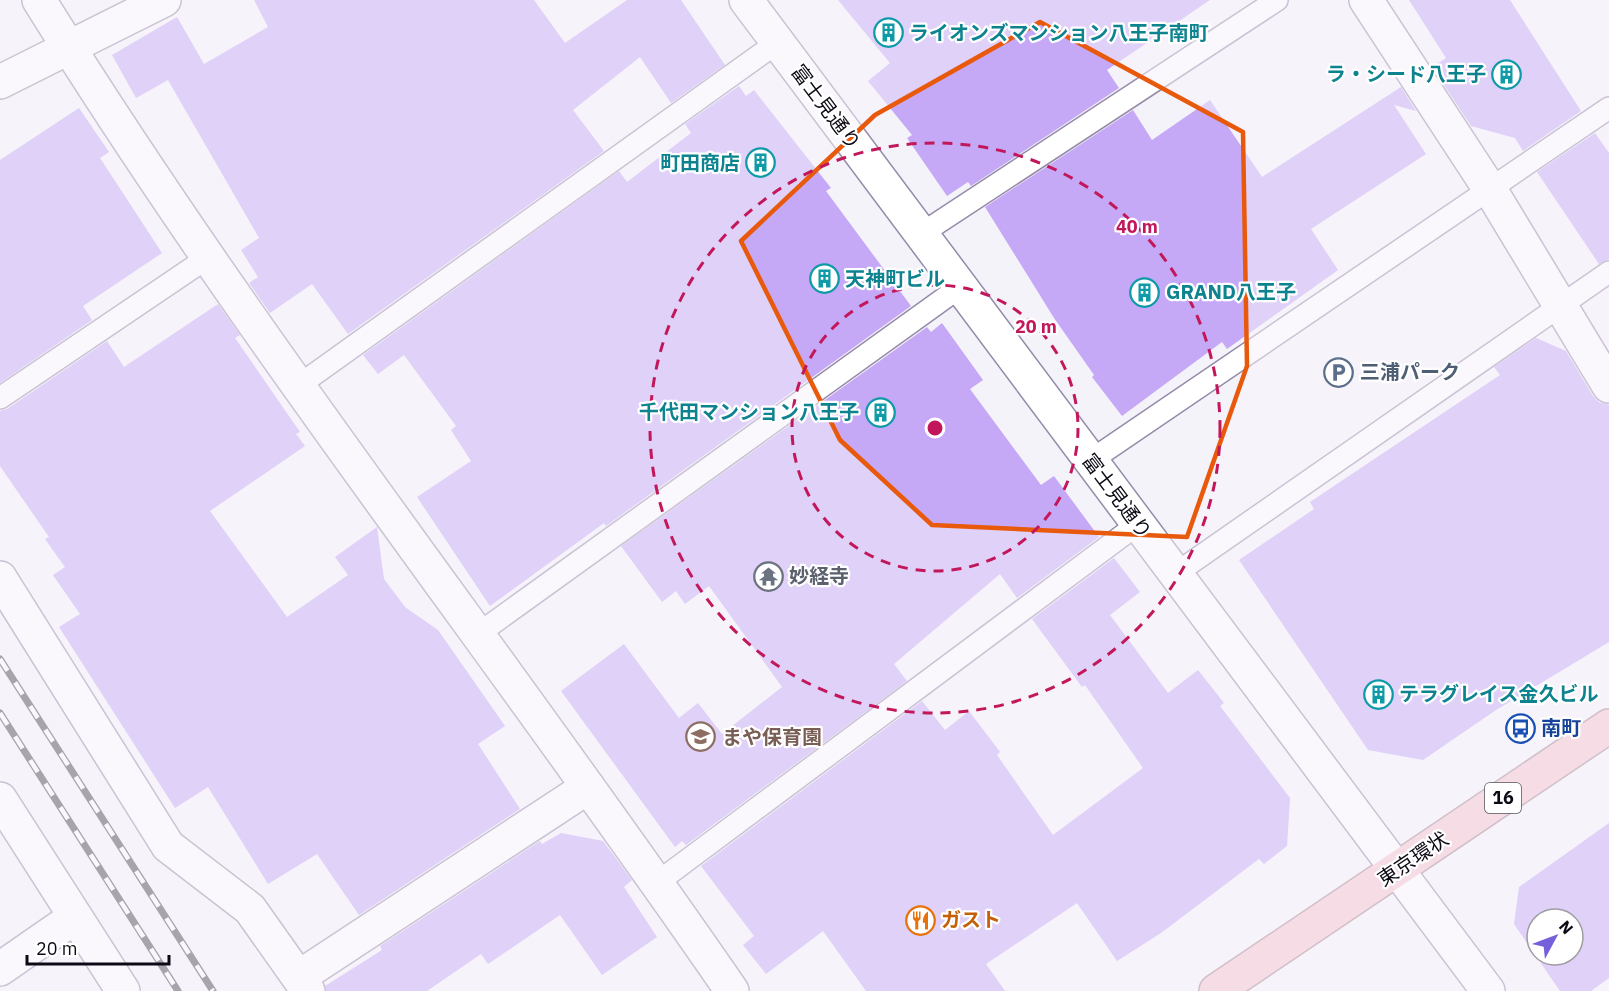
<svg xmlns="http://www.w3.org/2000/svg" width="1609" height="991" font-family="'IBM Plex Sans','Noto Sans JP',sans-serif">
<style>
.building{fill:#c5a8f6;fill-rule:evenodd}
.lines{fill:none;stroke-linecap:round;stroke-linejoin:round}
.lane-casing{stroke:#958aa8;stroke-width:24}
.street-casing{stroke:#958aa8;stroke-width:36}
.secondary-casing{stroke:#958aa8;stroke-width:36}
.highway-casing{stroke:#a5828d;stroke-width:36}
.lane{stroke:#fff;stroke-width:21}
.street{stroke:#fff;stroke-width:33}
.secondary{stroke:#fff;stroke-width:33}
.highway{stroke:#f6c3cd;stroke-width:33}
.rail-casing{stroke:#48454f;stroke-width:7}
.rail{stroke:#fff;stroke-width:4.5;stroke-dasharray:14;stroke-linecap:butt}
.marked{fill:none;stroke:#e8590c;stroke-width:4.5;stroke-linejoin:round}
.ring{fill:none;stroke:#c2185b;stroke-width:3;stroke-dasharray:10 8}
.labels{text-anchor:middle;stroke-width:4.5;stroke-linejoin:round;paint-order:stroke}
.shield{fill:#fff;stroke:#56545b;stroke-width:1.5}
.shield-label{font-size:18px;font-weight:bold;fill:#0e0a15}
.culture-label{font-size:20px;font-weight:bold;fill:#0d838f;stroke:#fff;text-anchor:start}
.street-label{font-size:20px;fill:#0e0a15;stroke:#fff}
.service-label{font-size:20px;font-weight:bold;fill:#4e5e75;stroke:#fff;text-anchor:start}
.worship-label{font-size:20px;font-weight:bold;fill:#5b616d;stroke:#fff;text-anchor:start}
.transit-label{font-size:20px;font-weight:bold;fill:#164399;stroke:#fff;text-anchor:start}
.education-label{font-size:20px;font-weight:bold;fill:#785e54;stroke:#fff;text-anchor:start}
.food-label{font-size:20px;font-weight:bold;fill:#c56008;stroke:#fff;text-anchor:start}
.centre{fill:#c2185b;stroke:#fff;stroke-width:3}
.ring-label{font-size:18px;text-anchor:middle;font-weight:bold;fill:#c2185b;stroke:#fff;stroke-width:4.5;stroke-linejoin:round;paint-order:stroke}
</style>
<rect width="100%" height="100%" fill="#f5f3fa"/>
<g class="building">
<path d="M 254,0 L 534,0 L 565,43 L 627,0 L 681,0 L 725,65 L 671,103 L 640,57 L 573,110 L 604,151 L 348,334 L 312,284 L 270,313 L 249,283 L 258,277 L 241,250 L 259,238 L 168,80 L 136,98 L 112,55 L 177,17 L 204,64 L 268,27 Z"/>
<path d="M 838,0 L 1210,0 L 1107,70 L 1119,88 L 971,186 L 968,182 L 947,196 L 907,138 L 912,135 L 868,81 L 890,63 Z"/>
<path d="M 1409,0 L 1510,0 L 1581,111 L 1523,151 L 1515,138 L 1471,126 L 1432,67 L 1446,58 Z"/>
<path d="M 739,86 L 746,96 L 754,90 L 831,188 L 826,191 L 911,306 L 606,526 L 604,523 L 490,606 L 417,497 L 471,461 L 451,430 L 456,426 L 404,355 L 378,374 L 363,355 L 619,171 L 627,182 L 691,133 L 685,124 Z"/>
<path d="M 1401,87 L 1416,111 L 1394,105 L 1426,154 L 1311,229 L 1338,270 L 1227,349 L 1222,342 L 1122,416 L 1092,377 L 1094,375 L 1054,318 L 985,207 L 1133,110 L 1152,140 L 1210,100 L 1262,177 Z"/>
<path d="M 79,108 L 109,152 L 100,158 L 162,253 L 83,306 L 92,320 L 0,383 L 0,160 Z"/>
<path d="M 1595,133 L 1609,153 L 1609,259 L 1599,264 L 1537,172 Z"/>
<path d="M 218,304 L 240,335 L 235,338 L 300,432 L 296,434 L 305,446 L 210,511 L 287,617 L 348,575 L 335,557 L 377,527 L 384,579 L 405,607 L 438,630 L 505,726 L 478,744 L 520,809 L 359,915 L 317,854 L 268,884 L 208,787 L 175,808 L 59,627 L 80,614 L 53,575 L 65,567 L 45,539 L 49,537 L 0,466 L 0,411 L 7,409 L 107,341 L 124,367 Z"/>
<path d="M 942,323 L 983,380 L 970,389 L 1041,485 L 1054,476 L 1099,537 L 1017,598 L 1000,574 L 894,664 L 907,681 L 686,845 L 682,841 L 675,847 L 561,691 L 624,644 L 679,718 L 698,703 L 722,734 L 782,687 L 709,586 L 685,604 L 676,591 L 662,602 L 621,546 L 927,327 L 931,332 Z"/>
<path d="M 1536,338 L 1566,351 L 1593,396 L 1599,402 L 1609,405 L 1609,642 L 1496,710 L 1423,760 L 1368,750 L 1239,560 L 1314,509 L 1310,502 L 1500,375 L 1494,367 Z"/>
<path d="M 1114,558 L 1140,592 L 1110,615 L 1168,693 L 1198,670 L 1224,703 L 1220,706 L 1290,798 L 1287,846 L 1264,864 L 1259,859 L 1161,933 L 1117,961 L 1077,903 L 986,964 L 1005,991 L 866,991 L 823,931 L 766,974 L 743,945 L 754,936 L 701,866 L 922,701 L 945,730 L 969,711 L 1000,752 L 997,755 L 1053,835 L 1143,768 L 1085,685 L 1082,687 L 1032,619 Z"/>
<path d="M 1609,823 L 1609,978 L 1591,991 L 1560,991 L 1514,924 L 1519,887 ZM 1537,919 L 1573,919 L 1573,955 L 1537,955 Z"/>
<path d="M 561,833 L 603,841 L 632,880 L 624,887 L 657,937 L 602,975 L 560,915 L 488,964 L 481,954 L 427,991 L 326,991 L 325,986 L 382,950 L 380,946 L 540,841 L 542,844 Z"/>
</g>
<g class="lines">
<defs>
<g id="lane">
<path d="M 921,234 L 1277,0"/>
<path d="M 298,386 L 778,42"/>
<path d="M 0,398 L 207,258"/>
<path d="M 1090,461 L 1609,108"/>
<path d="M 1175,574 L 1609,272"/>
<path d="M 478,634 L 960,287"/>
<path d="M 658,882 L 1138,524"/>
</g>
<g id="street">
<path d="M 39,0 C 252,343 504,659 732,991"/>
<path d="M 1366,0 L 1491,191 L 1609,386"/>
<path d="M 0,82 L 164,0"/>
<path d="M 0,578 L 168,846 L 250,909 L 308,991"/>
<path d="M 0,799 L 123,991"/>
<path d="M 0,969 L 75,917"/>
<path d="M 299,977 L 588,787"/>
</g>
<path id="secondary" d="M 746,0 L 1488,991"/>
<path id="highway" d="M 1216,991 L 1609,726"/>
</defs>
<use href="#lane" class="lane-casing"/>
<use href="#street" class="street-casing"/>
<use href="#secondary" class="secondary-casing"/>
<use href="#highway" class="highway-casing"/>
<use href="#lane" class="lane"/>
<use href="#street" class="street"/>
<use href="#secondary" class="secondary"/>
<use href="#highway" class="highway"/>
<defs>
<g id="rail">
<path d="M 0,659 L 213,991"/>
<path d="M 0,713 L 178,991"/>
</g>
</defs>
<use href="#rail" class="rail-casing"/>
<use href="#rail" class="rail"/>
</g>
<path d="M0 0H1609V991H0ZM 1040,22 L 1243,132 L 1247,366 L 1187,537 L 932,525 L 840,440 L 741,241 L 875,115 Z" fill="#f5f3fa" fill-opacity=".55" fill-rule="evenodd"/>
<path class="marked" d="M 1040,22 L 1243,132 L 1247,366 L 1187,537 L 932,525 L 840,440 L 741,241 L 875,115 Z"/>
<g class="ring">
<circle cx="935" cy="428" r="143"/>
<circle cx="935" cy="428" r="285"/>
</g>
<defs>
<symbol id="building-ring" viewBox="-11 -11 22 22"><circle r="9.5" fill="#fff" stroke="#0f9aa8" stroke-width="1.5"/><path d="M-4-6H4V6H1V3H-1V6H-4ZM-2.5-4.3h1.7v1.8h-1.7ZM.8-4.3h1.7v1.8H.8ZM-2.5-1h1.7V.8h-1.7ZM.8-1h1.7V.8H.8Z" fill="#0f9aa8"/></symbol>
<symbol id="parking-ring" viewBox="-11 -11 22 22"><circle r="9.5" fill="#fff" stroke="#5c6f8a" stroke-width="1.5"/><path d="M-3.5-5.5H1a3.5 3.5 0 0 1 0 7H-1V5.5H-3.5ZM-1-3.4V-.6H.8a1.4 1.4 0 0 0 0-2.8Z" fill="#5c6f8a"/></symbol>
<symbol id="temple-ring" viewBox="-11 -11 22 22"><circle r="9.5" fill="#fff" stroke="#6b7280" stroke-width="1.5"/><path d="M0-6L5-2H3V0L6.5 2.5H4V6H1.5V3h-3V6H-4V2.5H-6.5L-3 0V-2H-5Z" fill="#6b7280"/></symbol>
<symbol id="bus-ring" viewBox="-11 -11 22 22"><circle r="9.5" fill="#fff" stroke="#1a4fb4" stroke-width="1.5"/><path d="M-5-6H5V4H4V6H2V4H-2V6H-4V4H-5ZM-3.5-4V0h7V-4ZM-3.5 1.2v1.5H-2V1.2ZM2 1.2v1.5H3.5V1.2Z" fill="#1a4fb4"/></symbol>
<symbol id="school-ring" viewBox="-11 -11 22 22"><circle r="9.5" fill="#fff" stroke="#8d6e63" stroke-width="1.5"/><path d="M0-5L7-2L0 1L-7-2ZM-4 1L0 2.5L4 1V4Q0 6-4 4Z" fill="#8d6e63"/></symbol>
<symbol id="restaurant-ring" viewBox="-11 -11 22 22"><circle r="9.5" fill="#fff" stroke="#e8710a" stroke-width="1.5"/><path d="M-5-6h1v4h1v-4h1v4h1v-4h1v5L-1.5 .5V6h-2V.5L-5-1ZM5-6V6H3V1.5H1.5Q1.5-4 5-6Z" fill="#e8710a"/></symbol>
</defs>
<g fill-rule="evenodd">
<use href="#building-ring" x="872" y="16" width="33" height="33"/>
<use href="#building-ring" x="1490" y="58" width="33" height="33"/>
<use href="#building-ring" x="744" y="146" width="33" height="33"/>
<use href="#building-ring" x="808" y="262" width="33" height="33"/>
<use href="#building-ring" x="1128" y="276" width="33" height="33"/>
<use href="#parking-ring" x="1322" y="356" width="33" height="33"/>
<use href="#building-ring" x="864" y="396" width="33" height="33"/>
<use href="#temple-ring" x="752" y="560" width="33" height="33"/>
<use href="#building-ring" x="1362" y="678" width="33" height="33"/>
<use href="#bus-ring" x="1504" y="712" width="33" height="33"/>
<use href="#school-ring" x="684" y="720" width="33" height="33"/>
<use href="#restaurant-ring" x="904" y="904" width="33" height="33"/>
</g>
<g class="labels">
<rect class="shield" x="1485" y="783" width="36" height="30" rx="4.5"/>
<g class="shield-label">
<text x="1503" y="804">16</text>
</g>
<g class="culture-label">
<text x="909" y="40">ライオンズマンション八王子南町</text>
<text x="1486" y="81" text-anchor="end">ラ・シード八王子</text>
<text x="740" y="170" text-anchor="end">町田商店</text>
<text x="845" y="286">天神町ビル</text>
<text x="1166" y="299">GRAND八王子</text>
<text x="859" y="419" text-anchor="end">千代田マンション八王子</text>
<text x="1399" y="701">テラグレイス金久ビル</text>
</g>
<g class="street-label">
<text transform="translate(826 107) rotate(53)" y="7">富士見通り</text>
<text transform="translate(1117 496) rotate(53)" y="7">富士見通り</text>
<text transform="translate(1413 859) rotate(-34)" y="7">東京環状</text>
</g>
<g class="service-label">
<text x="1360" y="379">三浦パーク</text>
</g>
<g class="worship-label">
<text x="789" y="583">妙経寺</text>
</g>
<g class="transit-label">
<text x="1541" y="735">南町</text>
</g>
<g class="education-label">
<text x="722" y="744">まや保育園</text>
</g>
<g class="food-label">
<text x="941" y="927">ガスト</text>
</g>
</g>
<circle cx="935" cy="428" r="9" class="centre"/>
<g class="ring-label">
<text x="1137" y="233">40 m</text>
<text x="1036" y="333">20 m</text>
</g>
<g transform="translate(1555 937) rotate(49)"><circle r="28" fill="#ffffff" stroke="#9f9da1" stroke-width="1.5"/>
<path d="M0-4.5L10 22L0 15L-10 22Z" fill="#755fda"/>
<text y="-9" font-size="16" font-weight="bold" text-anchor="middle" fill="#0e0a15">N</text>
</g>
<path d="M27 955v9h142v-9" fill="none" stroke="#0e0a15" stroke-width="3"/>
<text x="36" y="955" font-size="18" fill="#0e0a15" stroke="#ffffff" stroke-width="4.5" paint-order="stroke">20 m</text>
</svg>
